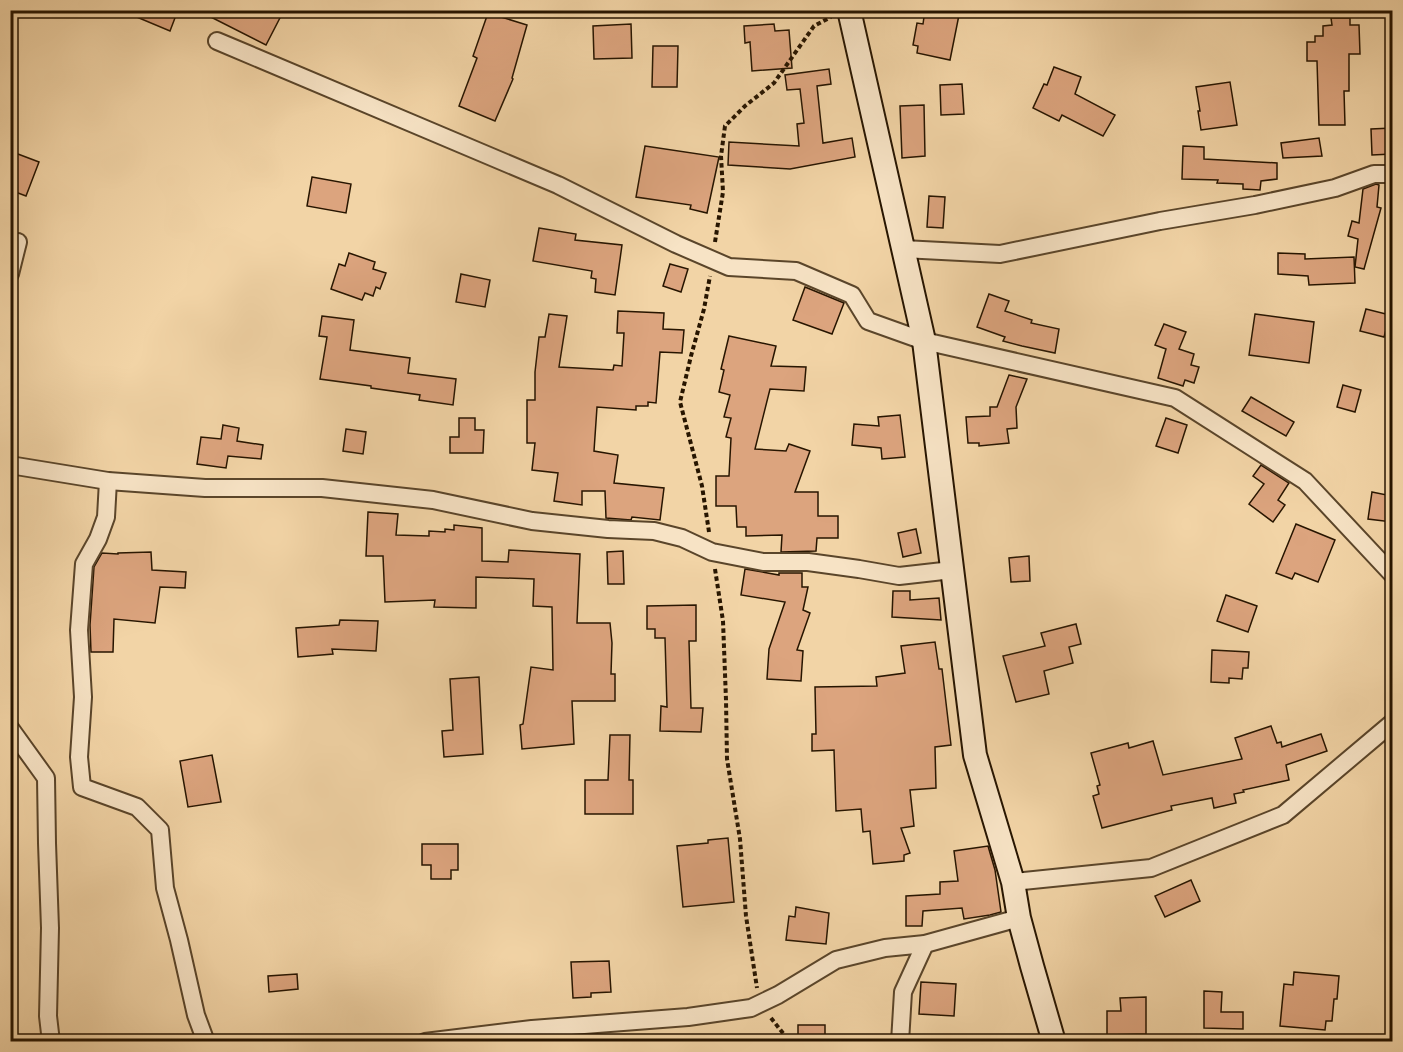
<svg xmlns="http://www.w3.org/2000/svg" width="1403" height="1052" font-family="'IM FELL Double Pica',serif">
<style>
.building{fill:#dca47e;stroke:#271500;stroke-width:1.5}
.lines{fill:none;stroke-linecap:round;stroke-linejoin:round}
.street-casing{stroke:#5a452a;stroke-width:20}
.secondary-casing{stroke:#271500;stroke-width:26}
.path{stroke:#271500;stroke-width:4;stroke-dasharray:4.5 3;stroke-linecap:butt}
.street{stroke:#f7e3c5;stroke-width:16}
.secondary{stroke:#f7e3c5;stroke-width:22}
</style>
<rect width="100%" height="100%" fill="#f2d4a6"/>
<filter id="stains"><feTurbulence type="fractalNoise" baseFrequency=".00333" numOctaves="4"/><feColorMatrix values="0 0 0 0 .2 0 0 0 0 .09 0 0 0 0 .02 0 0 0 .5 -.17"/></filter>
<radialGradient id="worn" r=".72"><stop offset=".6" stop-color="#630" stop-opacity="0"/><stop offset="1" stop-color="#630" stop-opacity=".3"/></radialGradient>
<g class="building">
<path d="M 120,10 L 178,10 L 170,31 Z"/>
<path d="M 197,10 L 284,10 L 266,45 Z"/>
<path d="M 925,10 L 960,10 L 950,60 L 917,53 L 918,46 L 913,45 L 917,23 L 923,24 Z"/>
<path d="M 488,13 L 527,25 L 512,78 L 513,79 L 495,121 L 459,106 L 477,58 L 473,56 Z"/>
<path d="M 1331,18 L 1350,18 L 1350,25 L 1359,25 L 1360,54 L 1349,54 L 1349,91 L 1344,91 L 1345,125 L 1319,125 L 1317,61 L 1307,61 L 1307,42 L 1315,42 L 1315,36 L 1323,36 L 1323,26 L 1332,25 Z"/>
<path d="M 631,24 L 632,58 L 594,59 L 593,26 Z"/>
<path d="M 774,24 L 775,31 L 789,30 L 792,68 L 752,71 L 750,42 L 745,43 L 744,26 Z"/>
<path d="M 653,46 L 678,46 L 677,87 L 652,87 Z"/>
<path d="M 1054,67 L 1081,77 L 1075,94 L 1115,115 L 1103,136 L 1062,115 L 1059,121 L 1033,108 L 1044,84 L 1047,85 Z"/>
<path d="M 829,69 L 831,84 L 817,86 L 823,143 L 852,138 L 855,157 L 790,169 L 728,165 L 729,142 L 799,146 L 797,124 L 804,123 L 800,89 L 787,90 L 785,75 Z"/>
<path d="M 1230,82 L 1237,125 L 1201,130 L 1198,111 L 1200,111 L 1196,87 Z"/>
<path d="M 962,84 L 964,114 L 941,115 L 940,85 Z"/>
<path d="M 924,105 L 925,156 L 902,158 L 900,106 Z"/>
<path d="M 1392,128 L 1392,154 L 1372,155 L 1371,129 Z"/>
<path d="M 1319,138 L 1322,156 L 1283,158 L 1281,143 Z"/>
<path d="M 645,146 L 719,157 L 707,213 L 690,209 L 691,205 L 636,197 Z"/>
<path d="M 1183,146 L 1204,147 L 1204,159 L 1277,163 L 1277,179 L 1261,181 L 1260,190 L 1243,189 L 1243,184 L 1217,183 L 1218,180 L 1182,179 Z"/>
<path d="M 10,151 L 39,162 L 26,196 L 10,190 Z"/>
<path d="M 312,177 L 351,184 L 346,213 L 307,206 Z"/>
<path d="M 1376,184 L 1379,185 L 1377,207 L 1381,208 L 1364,269 L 1355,267 L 1358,239 L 1348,236 L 1352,221 L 1359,223 L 1363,189 Z"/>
<path d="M 929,196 L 945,197 L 943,228 L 927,227 Z"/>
<path d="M 539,228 L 576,234 L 575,240 L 622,245 L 615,295 L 595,292 L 596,279 L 591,278 L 592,271 L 533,261 Z"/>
<path d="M 349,253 L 375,262 L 373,269 L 386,273 L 380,289 L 376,287 L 373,296 L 365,293 L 362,300 L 331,289 L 339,264 L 345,266 Z"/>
<path d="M 1278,253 L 1305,254 L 1305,259 L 1354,257 L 1355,283 L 1309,285 L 1308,276 L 1278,274 Z"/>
<path d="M 670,264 L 688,269 L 681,292 L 663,286 Z"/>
<path d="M 461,274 L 490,280 L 485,307 L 456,302 Z"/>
<path d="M 805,287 L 844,303 L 832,334 L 793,320 Z"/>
<path d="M 989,294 L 1009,301 L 1005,311 L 1032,320 L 1031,323 L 1059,329 L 1055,353 L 1022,346 L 1003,341 L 1005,337 L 977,327 Z"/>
<path d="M 1366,309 L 1390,315 L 1384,337 L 1360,331 Z"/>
<path d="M 618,311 L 664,313 L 663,329 L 684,330 L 682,353 L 660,352 L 656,403 L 648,402 L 648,406 L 636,406 L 636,410 L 597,407 L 594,451 L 618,455 L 614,483 L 664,488 L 660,520 L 632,517 L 631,520 L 606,518 L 605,491 L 582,491 L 582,505 L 554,501 L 558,473 L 532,470 L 535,443 L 527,443 L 527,400 L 535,400 L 535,372 L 539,337 L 545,337 L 549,314 L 567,316 L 559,367 L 613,370 L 614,365 L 622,366 L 624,333 L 617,333 Z"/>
<path d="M 1255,314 L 1314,322 L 1309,363 L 1249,355 Z"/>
<path d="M 322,316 L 354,320 L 350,350 L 410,358 L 408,373 L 456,379 L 453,405 L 419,400 L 420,395 L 371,388 L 371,386 L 320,379 L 327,337 L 319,336 Z"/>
<path d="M 1164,324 L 1186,332 L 1179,349 L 1194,354 L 1191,365 L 1199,367 L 1194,383 L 1185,380 L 1183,386 L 1158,378 L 1166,349 L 1155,345 Z"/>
<path d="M 729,336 L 776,346 L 771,366 L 806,367 L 804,391 L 770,389 L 755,449 L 786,451 L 789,444 L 810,451 L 795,492 L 818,492 L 818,516 L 838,516 L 838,538 L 817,538 L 816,551 L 781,552 L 782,535 L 746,536 L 746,527 L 737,527 L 736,506 L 716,506 L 716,476 L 729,476 L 731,438 L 726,437 L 731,418 L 724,417 L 730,395 L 719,392 L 724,370 L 721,369 Z"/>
<path d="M 1009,375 L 1027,379 L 1016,407 L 1017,428 L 1007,429 L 1009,443 L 979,446 L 979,443 L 968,443 L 966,417 L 990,416 L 990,407 L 997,407 Z"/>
<path d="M 1343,385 L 1361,390 L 1355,412 L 1337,407 Z"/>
<path d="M 1251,397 L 1294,422 L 1286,436 L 1242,411 Z"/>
<path d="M 900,415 L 905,457 L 882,459 L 881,448 L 852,445 L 854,424 L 879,426 L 878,417 Z"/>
<path d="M 459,418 L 475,418 L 475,430 L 484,430 L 483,453 L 450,453 L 450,437 L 459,437 Z"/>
<path d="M 1166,418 L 1187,425 L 1178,453 L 1156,446 Z"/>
<path d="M 223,425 L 239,428 L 237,441 L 263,445 L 261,459 L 228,456 L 226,468 L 197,464 L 201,437 L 221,439 Z"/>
<path d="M 346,429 L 366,432 L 363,454 L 343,451 Z"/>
<path d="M 1261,465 L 1289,483 L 1278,500 L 1285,505 L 1273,522 L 1249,504 L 1264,484 L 1253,476 Z"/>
<path d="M 1372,492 L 1392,496 L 1392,522 L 1368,519 Z"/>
<path d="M 368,512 L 398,514 L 396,535 L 429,536 L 429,531 L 445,532 L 445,529 L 454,530 L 454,525 L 482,528 L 482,561 L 508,562 L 509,550 L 580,554 L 577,623 L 610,623 L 612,643 L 611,674 L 615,674 L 615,701 L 572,701 L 574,744 L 522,749 L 520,725 L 523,724 L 531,667 L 553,670 L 552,607 L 533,606 L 534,579 L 476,577 L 476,608 L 434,607 L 435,600 L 385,602 L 383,556 L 366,556 Z"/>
<path d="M 1296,524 L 1335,540 L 1318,582 L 1295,573 L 1292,579 L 1276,573 Z"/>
<path d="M 916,529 L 921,553 L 903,557 L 898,533 Z"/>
<path d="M 623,551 L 624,584 L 608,584 L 607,552 Z"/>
<path d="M 151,552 L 152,570 L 186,572 L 185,588 L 160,587 L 155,623 L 114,619 L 113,652 L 91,652 L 90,625 L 94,567 L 102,553 L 118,554 L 118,553 Z"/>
<path d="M 1029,556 L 1030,581 L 1011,582 L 1009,558 Z"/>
<path d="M 745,569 L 779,575 L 779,573 L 802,573 L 802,587 L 808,587 L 803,610 L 810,613 L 797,650 L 803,651 L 801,681 L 767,679 L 769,649 L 785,602 L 741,595 Z"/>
<path d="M 893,591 L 910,591 L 910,600 L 939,598 L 941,620 L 892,617 Z"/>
<path d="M 1226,595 L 1257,606 L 1248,632 L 1217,621 Z"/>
<path d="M 696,605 L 696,641 L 689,641 L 691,708 L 703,708 L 701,732 L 660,731 L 661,706 L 667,707 L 665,638 L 655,638 L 655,629 L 647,629 L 647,606 Z"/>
<path d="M 340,620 L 378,621 L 376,651 L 332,649 L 333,654 L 298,657 L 296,628 L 339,625 Z"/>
<path d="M 1076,624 L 1081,644 L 1069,647 L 1073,663 L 1044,671 L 1049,694 L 1016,702 L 1003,656 L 1045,646 L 1041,633 Z"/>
<path d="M 935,642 L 939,669 L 942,669 L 951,745 L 935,747 L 936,788 L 910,790 L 914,826 L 901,828 L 910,853 L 904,855 L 904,861 L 873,864 L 870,831 L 863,832 L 861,809 L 836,811 L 834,750 L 812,751 L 812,734 L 816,734 L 815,687 L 877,686 L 876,677 L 905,673 L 901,646 Z"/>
<path d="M 1212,650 L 1249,652 L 1248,668 L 1243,668 L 1242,679 L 1229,678 L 1229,683 L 1211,682 Z"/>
<path d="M 479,677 L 483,754 L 444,757 L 442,731 L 453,730 L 450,679 Z"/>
<path d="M 1271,726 L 1277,743 L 1281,742 L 1282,747 L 1321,734 L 1327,751 L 1286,765 L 1289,780 L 1243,790 L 1244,792 L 1234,794 L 1236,803 L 1214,808 L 1212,798 L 1171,806 L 1172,810 L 1102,828 L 1093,796 L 1099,794 L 1097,786 L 1100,785 L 1091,753 L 1128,743 L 1129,748 L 1153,741 L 1163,775 L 1242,759 L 1235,738 Z"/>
<path d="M 610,735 L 630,735 L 629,780 L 633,780 L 633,814 L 585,814 L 585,780 L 608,780 Z"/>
<path d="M 212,755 L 221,802 L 188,807 L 180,761 Z"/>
<path d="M 728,838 L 734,902 L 683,907 L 677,846 L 708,843 L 708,840 Z"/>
<path d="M 422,844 L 458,844 L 458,870 L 451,870 L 451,879 L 431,879 L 431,865 L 422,865 Z"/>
<path d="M 988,846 L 995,870 L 1001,912 L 990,915 L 964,919 L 962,908 L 923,911 L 922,926 L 906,926 L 906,896 L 940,894 L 940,882 L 958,881 L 954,851 Z"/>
<path d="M 1191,880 L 1200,901 L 1165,917 L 1155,896 Z"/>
<path d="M 796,907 L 829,913 L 826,944 L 786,940 L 789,916 L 795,917 Z"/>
<path d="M 609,961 L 611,992 L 591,993 L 591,997 L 573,998 L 571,962 Z"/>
<path d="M 1294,972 L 1339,976 L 1337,999 L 1334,999 L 1332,1021 L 1326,1021 L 1325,1030 L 1280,1026 L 1284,984 L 1293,985 Z"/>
<path d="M 297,974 L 298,989 L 269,992 L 268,976 Z"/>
<path d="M 921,982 L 956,984 L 954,1016 L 919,1014 Z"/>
<path d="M 1204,991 L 1222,992 L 1221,1012 L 1243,1012 L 1243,1029 L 1204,1028 Z"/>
<path d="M 1146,997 L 1146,1034 L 1107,1035 L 1107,1011 L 1121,1011 L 1120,998 Z"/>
<rect x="798" y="1025" width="27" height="16"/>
</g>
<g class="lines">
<defs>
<g id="street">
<path d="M 217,41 L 558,185 L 676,244 L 729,267 L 796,271 L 852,295 L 868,321 L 924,341 L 1175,398 L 1305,481 L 1392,574"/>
<path d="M 903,249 L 1000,254 L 1160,221 L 1255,205 L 1335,188 L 1374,174 L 1392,174"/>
<path d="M 10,274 L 18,242"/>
<path d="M 10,465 L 108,481 L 205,488 L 322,488 L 433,500 L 532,521 L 608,529 L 654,531 L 682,538 L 712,552 L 763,562 L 808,562 L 859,569 L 899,576 L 952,570"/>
<path d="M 108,481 L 106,517 L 98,539 L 84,564 L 79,630 L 83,697 L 79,757 L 82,787 L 137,807 L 160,830 L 165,888 L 179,940 L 196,1015 L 206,1042"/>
<path d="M 10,728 L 46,778 L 47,843 L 50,928 L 48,1016 L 51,1042"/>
<path d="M 1013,882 L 1151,868 L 1283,815 L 1392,723"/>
<path d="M 425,1042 L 532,1029 L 688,1017 L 751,1008 L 778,995 L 836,960 L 885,948 L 925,944 L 1019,918"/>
<path d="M 900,1042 L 903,992 L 925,944"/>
</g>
<path id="secondary" d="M 849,10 L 924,341 L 975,755 L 1013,882 L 1019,918 L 1032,966 L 1054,1042"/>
</defs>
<use href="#street" class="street-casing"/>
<use href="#secondary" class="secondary-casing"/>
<g class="path">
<path d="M 715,242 L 723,192 L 721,156 L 725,126 L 745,106 L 774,83 L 814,26 L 831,17"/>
<path d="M 709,532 L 702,486 L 680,402 L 691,356 L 704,309 L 710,276"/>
<path d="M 715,569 L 723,621 L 726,700 L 727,759 L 740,839 L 746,916 L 757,988"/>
<path d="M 771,1018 L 790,1042"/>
</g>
<use href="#street" class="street"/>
<use href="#secondary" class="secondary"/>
</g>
<rect width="1403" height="1052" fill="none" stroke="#f2d4a6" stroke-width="36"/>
<rect x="12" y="12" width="1379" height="1028" fill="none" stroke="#271500" stroke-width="3"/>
<rect x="18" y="18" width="1367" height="1016" fill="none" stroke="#271500" stroke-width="1.5"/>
<rect width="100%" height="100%" filter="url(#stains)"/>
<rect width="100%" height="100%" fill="url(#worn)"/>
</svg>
